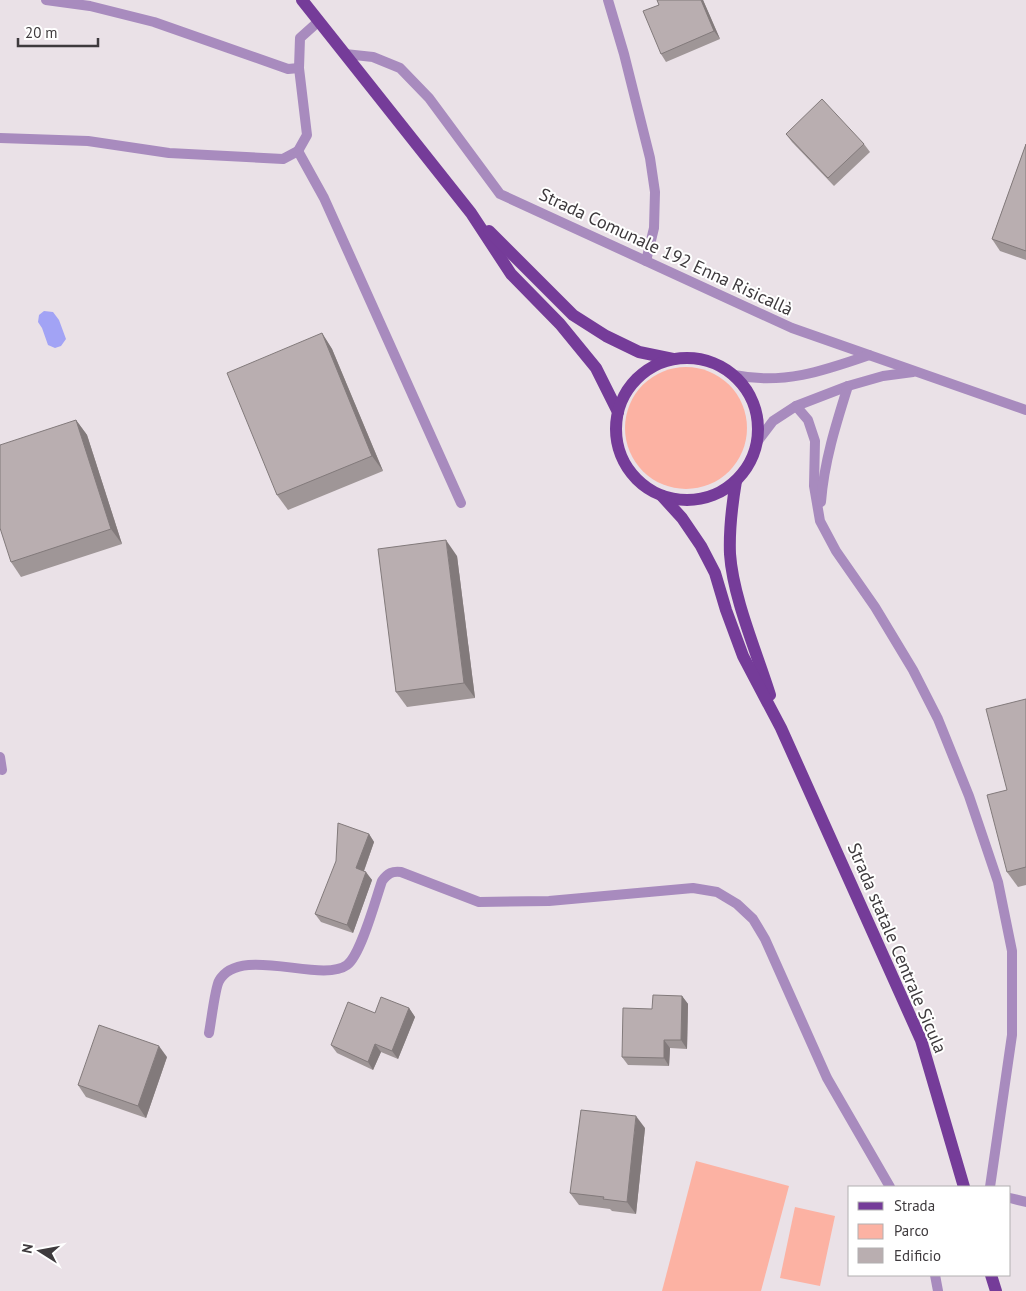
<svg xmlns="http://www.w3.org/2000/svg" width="1026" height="1291" font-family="'PT Sans',sans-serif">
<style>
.green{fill:#fcb2a3}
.water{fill:#a2a3f5}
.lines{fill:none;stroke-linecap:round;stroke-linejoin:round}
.lane{stroke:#a88bbe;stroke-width:10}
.street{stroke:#a88bbe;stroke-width:10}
.primary{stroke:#753c99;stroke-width:12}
.wall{fill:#9f9697}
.shaded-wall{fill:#827a7b}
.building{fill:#b9aeb0;stroke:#827a7b}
.labels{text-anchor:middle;stroke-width:4;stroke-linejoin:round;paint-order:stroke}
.street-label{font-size:18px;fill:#3e3a3d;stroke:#fff}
</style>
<rect width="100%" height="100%" fill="#eae1e7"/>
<g class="green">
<circle cx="686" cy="428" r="61"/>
<path d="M 696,1161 L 789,1186 L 761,1291 L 662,1291 Z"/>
<path d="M 795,1207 L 835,1216 L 820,1286 L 780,1278 Z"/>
</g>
<path class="water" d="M 44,311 L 53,312 L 59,320 L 66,339 L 61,346 L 55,348 L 48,345 L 42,328 L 38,322 L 39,315 Z"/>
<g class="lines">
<g class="lane">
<path d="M 0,138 L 88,141 L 169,153 L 283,159 L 298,151 L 307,135 L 299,68 L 300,38 L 319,21"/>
<path d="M 298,151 L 324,198 L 461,503"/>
</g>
<g class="street">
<path d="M 46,0 L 90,6 L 154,22 L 288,69 L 299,68"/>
<path d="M 608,0 L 624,54 L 650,158 L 655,192 L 654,228 L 646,261"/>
<path d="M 345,54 L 373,57 L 400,68 L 429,98 L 500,194 L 792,328 L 1026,410"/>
<path d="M 734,375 C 783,385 823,371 869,355"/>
<path d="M 796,406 L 808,420 L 815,441 L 814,486 L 820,521 L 836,551 L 875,607 L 913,670 L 938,719 L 969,796 L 998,882 L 1012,951 L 1012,1035 L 990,1187"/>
<path d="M 757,442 L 773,421 L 796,406 L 848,386 L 883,376 L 913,372"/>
<path d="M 821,502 C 824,462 836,424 848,386"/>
<path d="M 0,757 L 2,770"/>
<path d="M 209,1033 C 211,1023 215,988 219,981 C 239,944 321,984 347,965 C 361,955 376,898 382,881 C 388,873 392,871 401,872 L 479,902 L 549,901 L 693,888 L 717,892 L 737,904 L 753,919 L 765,939 L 827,1078 L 890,1187"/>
<path d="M 1010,1198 L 1026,1202"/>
<path d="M 935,1275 L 938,1291"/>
</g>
<g class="primary">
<path d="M 302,0 L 471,213 L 511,274 L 560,324 L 596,368 L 618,412"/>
<path d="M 489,231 L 573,315 L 606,336 L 639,352 L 673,359"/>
<circle cx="687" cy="429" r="71"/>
<path d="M 736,481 C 732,505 729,530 730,554 C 733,598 757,653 770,695"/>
<path d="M 662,496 L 682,518 L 701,546 L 715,573 L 726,610 L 743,656 L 781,728 L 921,1040 L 964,1187"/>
<path d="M 991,1275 L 996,1291"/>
</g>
</g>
<g class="wall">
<path d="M 657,0 L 703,0 L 720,39 L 666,62 L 661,54 L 659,5 Z"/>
<path d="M 786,134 L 864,144 L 870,152 L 834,186 L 792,142 Z"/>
<path d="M 1026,144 L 1026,260 L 1000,251 L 992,239 Z"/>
<path d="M 322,333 L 332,349 L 383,471 L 288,510 L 277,495 Z"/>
<path d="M 76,420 L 87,435 L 122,544 L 21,577 L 11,562 Z"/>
<path d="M 457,556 L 475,698 L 407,707 L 396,692 Z"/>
<path d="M 1026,699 L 1026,885 L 1018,887 L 1007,872 L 1007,790 Z"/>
<path d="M 369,834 L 374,842 L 364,871 L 372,880 L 353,933 L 321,922 L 315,914 Z"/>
<path d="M 682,996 L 688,1004 L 687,1049 L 670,1048 L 669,1066 L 628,1065 L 622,1057 L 652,1009 Z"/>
<path d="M 409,1008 L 415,1017 L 398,1059 L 381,1052 L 373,1070 L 337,1053 L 331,1045 L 375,1013 Z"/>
<path d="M 167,1057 L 146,1118 L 86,1097 L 78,1085 Z"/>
<path d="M 645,1128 L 636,1214 L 612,1211 L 610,1209 L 579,1205 L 570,1193 Z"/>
</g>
<g class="shaded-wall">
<path d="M 701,0 L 703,0 L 720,39 L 714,31 Z"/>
<path d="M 322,333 L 332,349 L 383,471 L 372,456 Z"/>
<path d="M 76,420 L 87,435 L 122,544 L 111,529 Z"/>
<path d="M 446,540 L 457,556 L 475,698 L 464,683 Z"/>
<path d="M 369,834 L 374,842 L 362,876 L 356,868 Z"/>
<path d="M 366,872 L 372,880 L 353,933 L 347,925 Z"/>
<path d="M 682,996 L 688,1004 L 687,1049 L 681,1040 Z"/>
<path d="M 409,1008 L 415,1017 L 398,1059 L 392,1051 Z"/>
<path d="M 664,1040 L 670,1048 L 669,1066 L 664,1058 Z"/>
<path d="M 375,1044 L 381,1052 L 373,1070 L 368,1062 Z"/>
<path d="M 159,1046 L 167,1057 L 146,1118 L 138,1106 Z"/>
<path d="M 636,1116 L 645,1128 L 636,1214 L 627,1202 Z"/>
</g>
<g class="building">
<path d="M 657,0 L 701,0 L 714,31 L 661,54 L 643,11 L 659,5 Z"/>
<path d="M 822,99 L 864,144 L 828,178 L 786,134 Z"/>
<path d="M 1026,144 L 1026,251 L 992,239 Z"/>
<path d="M 322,333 L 372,456 L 277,495 L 227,373 Z"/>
<path d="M 76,420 L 111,529 L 11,562 L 0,528 L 0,445 Z"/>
<path d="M 446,540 L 464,683 L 396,692 L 378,549 Z"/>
<path d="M 1026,699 L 1026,867 L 1007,872 L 987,795 L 1007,790 L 986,709 Z"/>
<path d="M 338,823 L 369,834 L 356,868 L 366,872 L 347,925 L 315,914 L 336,861 Z"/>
<path d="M 653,995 L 682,996 L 681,1040 L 664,1040 L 664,1058 L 622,1057 L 623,1008 L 652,1009 Z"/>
<path d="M 381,997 L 409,1008 L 392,1051 L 375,1044 L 368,1062 L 331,1045 L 348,1002 L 375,1013 Z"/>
<path d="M 99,1025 L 159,1046 L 138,1106 L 78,1085 Z"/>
<path d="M 581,1110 L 636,1116 L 627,1202 L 603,1199 L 604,1197 L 570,1193 Z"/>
</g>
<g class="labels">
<g class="street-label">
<text transform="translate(666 252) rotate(25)" y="6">Strada Comunale 192 Enna Risicallà</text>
<text transform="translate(897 948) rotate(67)" y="6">Strada statale Centrale Sicula</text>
</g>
</g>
<rect x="848" y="1186" width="162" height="90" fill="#ffffff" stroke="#b2b0b1"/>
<rect x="858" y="1202" width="25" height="8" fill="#753c99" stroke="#b2b0b1"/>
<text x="894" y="1211" font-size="15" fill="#3e3a3d">Strada</text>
<rect x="858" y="1224" width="25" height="15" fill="#fcb2a3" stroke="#b2b0b1"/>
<text x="894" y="1236" font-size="15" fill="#3e3a3d">Parco</text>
<rect x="858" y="1248" width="25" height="15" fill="#b9aeb0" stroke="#b2b0b1"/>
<text x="894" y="1261" font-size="15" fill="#3e3a3d">Edificio</text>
<g transform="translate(40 1251) rotate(281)" stroke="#ffffff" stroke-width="4" paint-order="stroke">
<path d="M0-4L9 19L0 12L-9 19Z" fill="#3e3a3d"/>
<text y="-8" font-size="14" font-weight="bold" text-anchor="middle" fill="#3e3a3d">N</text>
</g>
<path d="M18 38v8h80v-8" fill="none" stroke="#3e3a3d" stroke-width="2.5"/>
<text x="25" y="38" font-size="15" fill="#3e3a3d" stroke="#ffffff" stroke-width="4" paint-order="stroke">20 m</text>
</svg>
